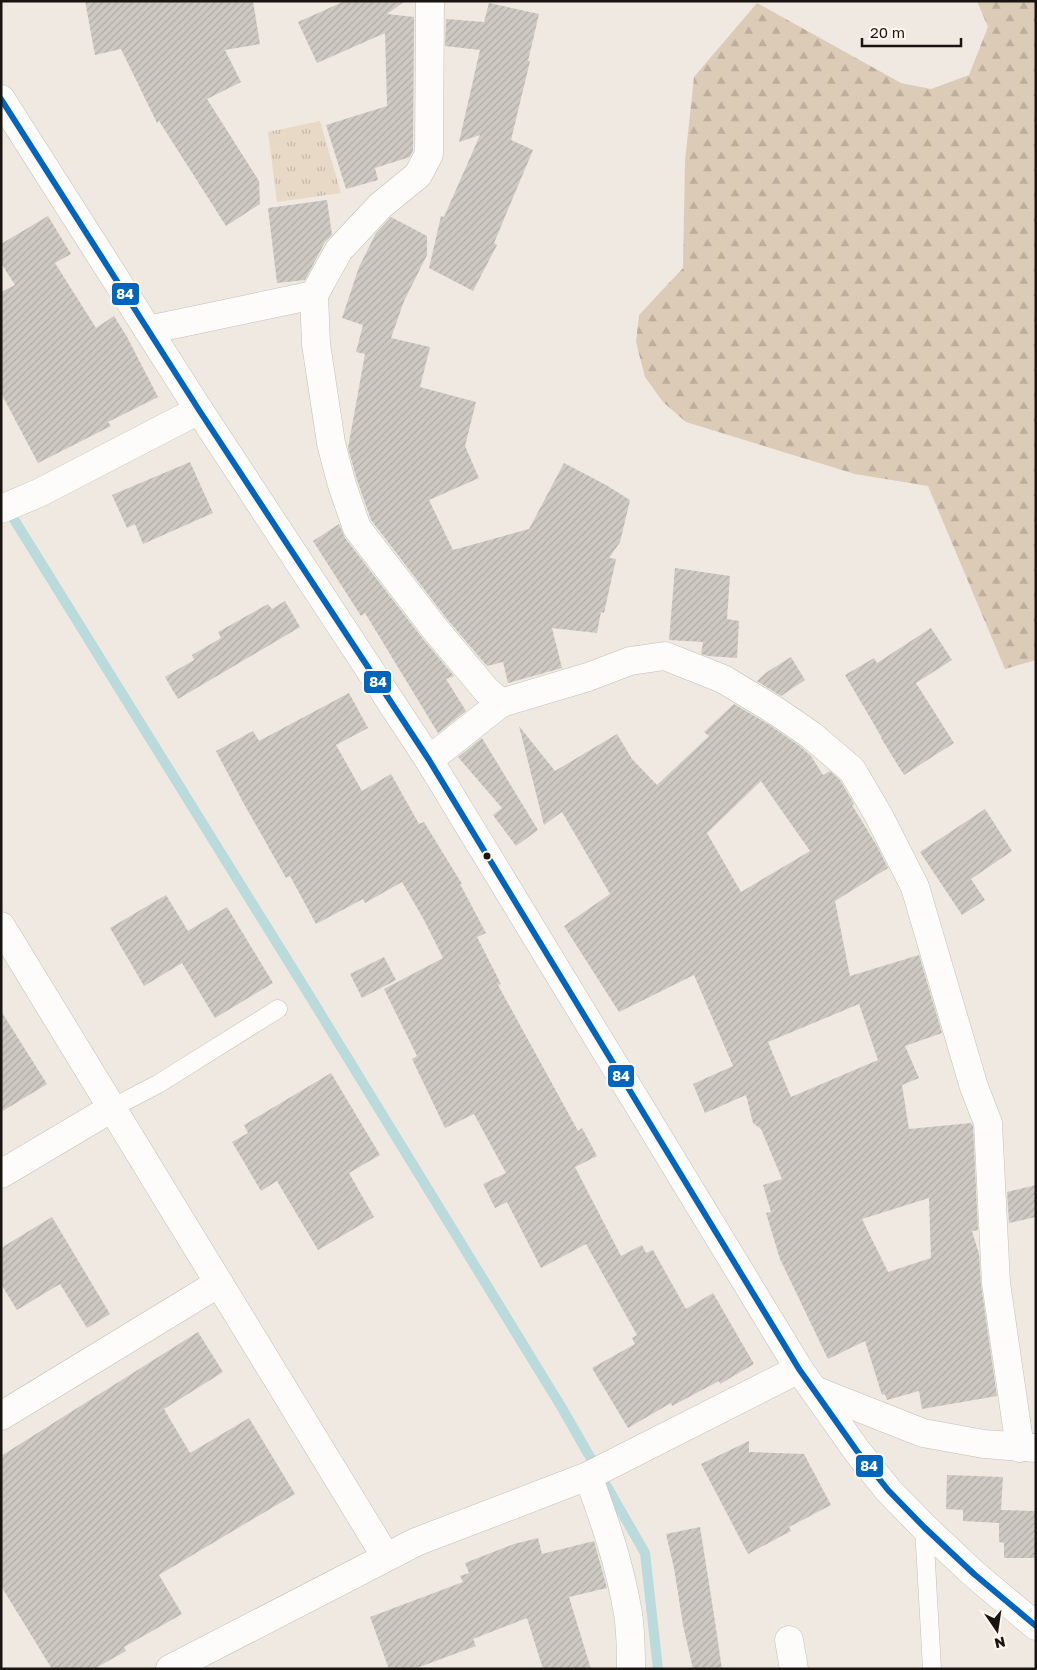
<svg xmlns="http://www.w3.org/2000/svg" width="1037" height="1670" font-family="'Golos Text',sans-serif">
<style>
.grass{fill:url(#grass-tufts)}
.forest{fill:url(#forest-firs)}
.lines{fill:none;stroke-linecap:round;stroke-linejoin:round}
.stream{stroke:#badadb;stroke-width:10}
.building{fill:url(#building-hatch);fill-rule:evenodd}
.lane-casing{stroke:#c3beb8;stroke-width:19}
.street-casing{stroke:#c3beb8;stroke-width:29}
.secondary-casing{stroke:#c3beb8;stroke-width:29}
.highway-casing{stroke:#c3beb8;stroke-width:29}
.lane{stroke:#fdfcfa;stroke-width:18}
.street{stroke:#fdfcfa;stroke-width:28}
.secondary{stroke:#fdfcfa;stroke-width:28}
.highway{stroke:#fdfcfa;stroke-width:28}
.bus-1-casing{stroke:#fff8ef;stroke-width:10}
.bus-1{stroke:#0065bd;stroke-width:6}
.bus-dot{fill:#191410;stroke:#fff8ef;stroke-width:2}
.line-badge{stroke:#fff8ef;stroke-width:2}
.badge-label{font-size:14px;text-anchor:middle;font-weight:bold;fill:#fff}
</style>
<defs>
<pattern id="grass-tufts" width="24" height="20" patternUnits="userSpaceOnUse" patternTransform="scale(1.25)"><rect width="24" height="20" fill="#e8d8c6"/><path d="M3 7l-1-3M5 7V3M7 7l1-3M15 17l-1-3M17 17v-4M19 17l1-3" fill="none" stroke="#c6b8a9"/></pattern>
<pattern id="forest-firs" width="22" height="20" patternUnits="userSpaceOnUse" patternTransform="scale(1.25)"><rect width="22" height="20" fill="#dccbb7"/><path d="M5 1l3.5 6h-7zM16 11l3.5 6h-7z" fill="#bcad9c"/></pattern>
<pattern id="building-hatch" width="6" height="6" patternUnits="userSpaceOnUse" patternTransform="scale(1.25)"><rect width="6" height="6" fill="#cec9c3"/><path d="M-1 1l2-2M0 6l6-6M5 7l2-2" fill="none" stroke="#b0aca6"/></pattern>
</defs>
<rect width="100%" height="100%" fill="#f0e9e1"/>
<path class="grass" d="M 320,121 L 341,193 L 277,202 L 268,132 Z"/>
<path class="forest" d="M 977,1 L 1036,1 L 1036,660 L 1005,669 L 928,486 L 855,474 L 686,422 L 663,402 L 645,377 L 636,342 L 639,315 L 683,268 L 685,161 L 694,77 L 757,3 L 901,83 L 931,89 L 969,75 L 988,27 Z"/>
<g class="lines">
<path class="stream" d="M 7,508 L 306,990 L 562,1408 L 645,1553 L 658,1669"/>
</g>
<g class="building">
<path d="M 85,1 L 253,1 L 260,44 L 225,50 L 241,82 L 207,99 L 259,181 L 260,204 L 226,226 L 159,121 L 157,123 L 121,49 L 95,55 Z"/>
<path d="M 345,1 L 405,1 L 387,14 L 414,17 L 413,150 L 410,157 L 375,168 L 378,180 L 346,189 L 326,125 L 387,106 L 385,33 L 317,63 L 298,22 Z"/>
<path d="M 489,3 L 539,14 L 528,61 L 530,61 L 511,140 L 533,150 L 494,243 L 497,245 L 473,291 L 429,268 L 441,216 L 444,217 L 480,135 L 459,142 L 480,50 L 445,46 L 446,19 L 484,22 Z"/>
<path d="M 327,200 L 332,235 L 325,242 L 305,280 L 277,283 L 268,208 Z"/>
<path d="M 48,216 L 71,254 L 55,263 L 96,328 L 114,316 L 127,337 L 158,397 L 108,422 L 111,426 L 38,463 L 1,393 L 1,292 L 15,285 L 1,263 L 1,244 Z"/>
<path d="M 391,217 L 427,236 L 427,255 L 404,301 L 391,338 L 430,347 L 420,387 L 476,402 L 465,446 L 479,478 L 429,500 L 453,550 L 529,529 L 564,463 L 606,485 L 630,500 L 620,542 L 609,558 L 616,559 L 604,613 L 601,612 L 597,633 L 552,628 L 562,668 L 508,683 L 503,662 L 487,666 L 447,619 L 371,520 L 357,480 L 348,448 L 365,354 L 356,352 L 363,325 L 342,318 L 359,267 L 376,233 Z"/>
<path d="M 190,462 L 213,513 L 143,544 L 135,524 L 127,528 L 112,495 Z"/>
<path d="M 339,524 L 345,538 L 423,639 L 454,676 L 446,679 L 466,711 L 438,733 L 365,613 L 361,616 L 313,541 Z"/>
<path d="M 675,568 L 730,576 L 727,619 L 739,621 L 737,658 L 708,656 L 701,654 L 703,642 L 669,640 Z"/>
<path d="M 285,601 L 300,627 L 178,699 L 165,677 L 194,660 L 192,655 L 221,638 L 218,632 L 268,604 L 272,609 Z"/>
<path d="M 931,628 L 952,660 L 916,683 L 954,743 L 904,775 L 881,738 L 882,738 L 845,675 L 874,658 L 877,663 Z"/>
<path d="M 791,657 L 805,680 L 781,696 L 757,681 L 767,672 Z"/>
<path d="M 349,693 L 368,728 L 336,745 L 362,791 L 391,774 L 419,824 L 424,822 L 462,884 L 460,884 L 486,933 L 477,937 L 501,984 L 498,985 L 578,1131 L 582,1128 L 597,1156 L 575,1167 L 621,1256 L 642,1245 L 646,1253 L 653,1250 L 686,1309 L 713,1293 L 754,1364 L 720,1384 L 719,1381 L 672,1406 L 671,1403 L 628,1428 L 592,1368 L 635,1344 L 632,1338 L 637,1335 L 586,1244 L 541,1268 L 507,1202 L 495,1208 L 483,1184 L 506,1173 L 474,1114 L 445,1128 L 412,1059 L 417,1056 L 384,989 L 443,958 L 424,920 L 402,882 L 365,903 L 363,899 L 316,924 L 290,876 L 286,878 L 244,804 L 216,751 L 253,731 L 259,741 Z"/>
<path d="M 734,704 L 768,724 L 801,747 L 811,756 L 823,775 L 830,771 L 840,780 L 854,804 L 852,805 L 877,846 L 888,868 L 835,901 L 850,976 L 919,955 L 942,1033 L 905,1046 L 919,1078 L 902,1085 L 909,1129 L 971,1123 L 973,1126 L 978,1230 L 972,1231 L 979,1254 L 981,1285 L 997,1396 L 922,1409 L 919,1391 L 887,1400 L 885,1394 L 882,1395 L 865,1341 L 828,1359 L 780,1259 L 766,1213 L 771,1212 L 763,1185 L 782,1179 L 761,1129 L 753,1123 L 746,1095 L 705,1113 L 693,1084 L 733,1066 L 694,975 L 619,1012 L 564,926 L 610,894 L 562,812 L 544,825 L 519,726 L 555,771 L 617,734 L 632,759 L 657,785 L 709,736 L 704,732 ZM 761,781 L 810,851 L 741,892 L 707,833 ZM 859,1004 L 878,1060 L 791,1097 L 768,1042 ZM 929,1198 L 931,1258 L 888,1272 L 862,1219 Z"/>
<path d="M 482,738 L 538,830 L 516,846 L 493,815 L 502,808 L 458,757 Z"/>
<path d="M 985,809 L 1012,851 L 971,879 L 985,900 L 962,915 L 920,852 Z"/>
<path d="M 166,895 L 188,931 L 227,907 L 273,983 L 215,1018 L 182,963 L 144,986 L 110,928 Z"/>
<path d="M 384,957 L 396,980 L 362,998 L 350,974 Z"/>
<path d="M 1,1011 L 47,1084 L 1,1112 Z"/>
<path d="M 331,1073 L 380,1155 L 349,1173 L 374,1217 L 318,1250 L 277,1181 L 261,1191 L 232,1142 L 248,1133 L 244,1125 Z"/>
<path d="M 1036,1185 L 1036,1217 L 1009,1223 L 1007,1192 Z"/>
<path d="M 52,1217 L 110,1314 L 87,1328 L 60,1284 L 17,1310 L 1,1284 L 1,1248 Z"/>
<path d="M 198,1332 L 223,1372 L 164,1409 L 190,1453 L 249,1418 L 295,1494 L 159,1575 L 182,1614 L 124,1647 L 126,1651 L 94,1669 L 52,1669 L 1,1586 L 1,1456 Z"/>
<path d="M 749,1441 L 749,1452 L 804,1454 L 831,1505 L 789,1527 L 791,1531 L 748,1554 L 701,1464 Z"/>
<path d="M 947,1475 L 1003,1477 L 1001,1510 L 1036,1511 L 1036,1558 L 1004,1558 L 1004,1543 L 999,1542 L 999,1523 L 963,1521 L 963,1510 L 946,1509 Z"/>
<path d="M 700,1527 L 714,1615 L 722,1669 L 693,1669 L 683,1625 L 674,1568 L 666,1534 Z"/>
<path d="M 538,1538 L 542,1554 L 594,1541 L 607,1588 L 569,1597 L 591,1669 L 543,1669 L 527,1618 L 473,1639 L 476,1646 L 414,1669 L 389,1669 L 370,1617 L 463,1582 L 460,1576 L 469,1573 L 465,1563 L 514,1544 Z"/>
</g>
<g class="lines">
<defs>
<g id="lane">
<path d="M 112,1108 L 158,1084 L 278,1009"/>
<path d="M 924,1527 L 932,1669"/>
</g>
<g id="street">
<path d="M 430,1 L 429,154 L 418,175 L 380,206 L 339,250 L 314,295 L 316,344 L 331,443 L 342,485 L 357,528 L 435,629 L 487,691 L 501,703 L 588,677 L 630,661 L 665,656 L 723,679 L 776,711 L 811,735 L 852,770 L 879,816 L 915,887 L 974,1087 L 988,1123 L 996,1283 L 1020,1448"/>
<path d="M 148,330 L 314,295"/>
<path d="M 429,760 L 501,703"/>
<path d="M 1,1174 L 112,1108"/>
<path d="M 814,1390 L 923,1433 L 984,1444 L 1036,1448"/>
<path d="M 1,1416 L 219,1283"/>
<path d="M 588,1476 C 604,1519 619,1562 627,1608 C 631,1627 631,1649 631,1669"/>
<path d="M 789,1640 L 794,1669"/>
</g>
<g id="secondary">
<path d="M 1,509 L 39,493 L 199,410"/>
<path d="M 1,926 L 386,1557"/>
<path d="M 170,1669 L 416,1542 L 588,1476 L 799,1369"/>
</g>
<path id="highway" d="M 1,99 L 199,410 L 429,760 L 799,1369 L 857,1451 L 888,1490 L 924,1527 L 974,1574 L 1036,1626"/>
</defs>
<use href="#lane" class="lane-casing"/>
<use href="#street" class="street-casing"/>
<use href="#secondary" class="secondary-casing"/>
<use href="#highway" class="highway-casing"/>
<use href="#lane" class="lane"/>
<use href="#street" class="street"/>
<use href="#secondary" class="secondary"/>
<use href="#highway" class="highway"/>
<defs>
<path id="bus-1" d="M 1,99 L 199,410 L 429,760 L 799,1369 L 857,1451 L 888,1490 L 924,1527 L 974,1574 L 1036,1626"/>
</defs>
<use href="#bus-1" class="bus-1-casing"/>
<use href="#bus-1" class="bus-1"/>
</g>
<circle class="bus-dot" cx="487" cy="856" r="4.5"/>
<g class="line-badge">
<rect x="111" y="282" width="29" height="24" rx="5" fill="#0065bd"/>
<rect x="363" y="670" width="29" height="24" rx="5" fill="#0065bd"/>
<rect x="607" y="1064" width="28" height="24" rx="5" fill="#0065bd"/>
<rect x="855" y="1454" width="29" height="24" rx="5" fill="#0065bd"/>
</g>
<g class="badge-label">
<text x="125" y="299">84</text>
<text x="378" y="687">84</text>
<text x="621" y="1081">84</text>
<text x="869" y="1471">84</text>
</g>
<rect width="1037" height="1670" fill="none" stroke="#191410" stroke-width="5"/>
<g transform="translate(997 1630) rotate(167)" stroke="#fff8ef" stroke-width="4" paint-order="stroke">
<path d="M0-4L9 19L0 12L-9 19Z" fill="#191410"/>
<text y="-8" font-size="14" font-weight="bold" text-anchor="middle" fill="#191410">N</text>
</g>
<path d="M862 38v8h99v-8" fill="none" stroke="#191410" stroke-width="2.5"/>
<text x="870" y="38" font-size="15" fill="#191410" stroke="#fff8ef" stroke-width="4" paint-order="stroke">20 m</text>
</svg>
